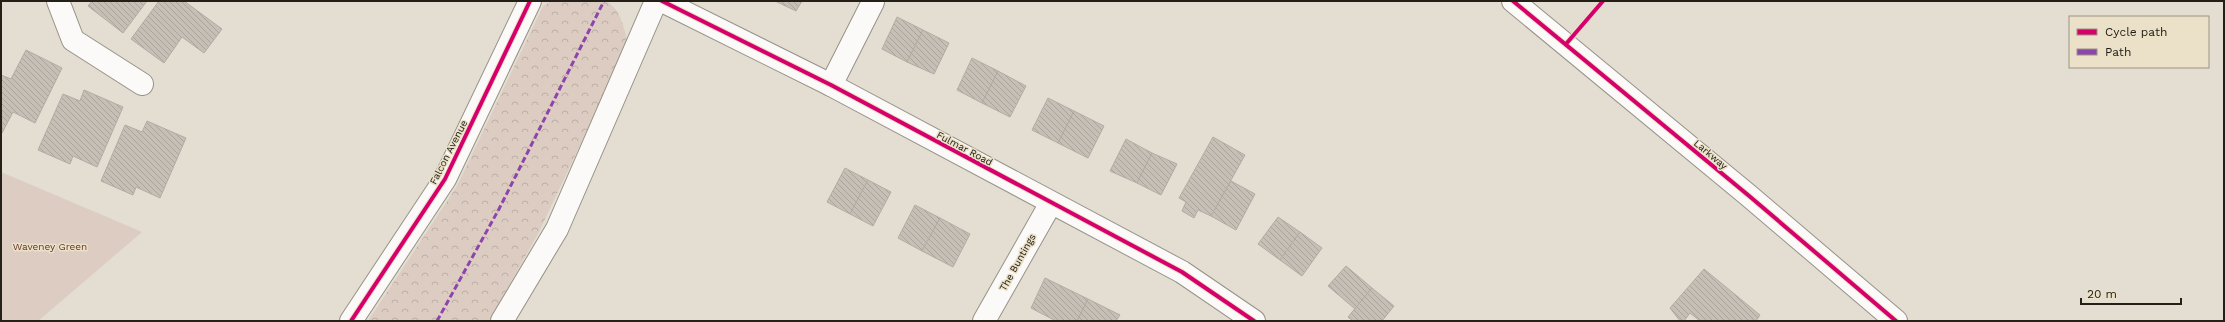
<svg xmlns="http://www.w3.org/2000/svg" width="2225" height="322" font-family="'Work Sans',sans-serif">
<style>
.forest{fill:url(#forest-crowns)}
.park{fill:#dcccc2}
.building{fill:url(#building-back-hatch);stroke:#b2aca3}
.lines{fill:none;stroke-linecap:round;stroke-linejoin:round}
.minor-casing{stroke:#979288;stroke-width:24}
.minor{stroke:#fbfaf8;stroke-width:22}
.quiet{stroke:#8e44ad;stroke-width:3;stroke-dasharray:6 3;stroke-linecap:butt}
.cycleway-casing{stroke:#ebe1c9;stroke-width:6}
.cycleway{stroke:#d6006c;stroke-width:4}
.labels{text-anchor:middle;stroke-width:3;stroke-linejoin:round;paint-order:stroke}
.street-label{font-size:10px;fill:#242018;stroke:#ebe1c9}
.park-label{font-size:10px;fill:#643327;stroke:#ebe1c9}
</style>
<defs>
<pattern id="forest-crowns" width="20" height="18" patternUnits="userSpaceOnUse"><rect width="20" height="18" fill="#dcccc2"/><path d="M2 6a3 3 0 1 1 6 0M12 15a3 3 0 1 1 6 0" fill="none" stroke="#bdafa6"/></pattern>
<pattern id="building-back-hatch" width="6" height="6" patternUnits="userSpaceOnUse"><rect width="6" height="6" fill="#c5bfb6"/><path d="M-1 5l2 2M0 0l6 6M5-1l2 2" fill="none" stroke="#a9a49c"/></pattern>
</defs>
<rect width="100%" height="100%" fill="#e3ded1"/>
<path class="forest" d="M 551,1 C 562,1 596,0 605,1 C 620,6 625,31 628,44 L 538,234 L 489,321 L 368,321 L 457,186 L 543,6 Z"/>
<path class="park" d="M 1,172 L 142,232 L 38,321 L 1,321 Z"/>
<g class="building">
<path d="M 92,1 L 147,1 L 123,33 L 88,6 Z"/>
<path d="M 159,1 L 184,1 L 222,29 L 204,53 L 182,37 L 164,63 L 131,39 Z"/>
<path d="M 775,1 L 802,1 L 796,11 Z"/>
<path d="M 897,17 L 923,30 L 907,62 L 882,49 Z"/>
<path d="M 923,30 L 949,43 L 934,74 L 907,62 Z"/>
<path d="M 26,50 L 62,68 L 35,123 L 13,112 L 2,133 L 1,75 L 11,79 Z"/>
<path d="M 972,58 L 998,71 L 982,103 L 957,90 Z"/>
<path d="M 998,71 L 1026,86 L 1010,117 L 982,103 Z"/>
<path d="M 84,90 L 123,107 L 97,167 L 73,156 L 70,164 L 38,150 L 63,94 L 80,101 Z"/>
<path d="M 1048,98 L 1074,111 L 1058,143 L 1032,130 Z"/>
<path d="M 1074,111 L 1104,126 L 1088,158 L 1058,143 Z"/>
<path d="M 147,121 L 186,138 L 160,198 L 136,187 L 133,195 L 101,181 L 125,125 L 142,132 Z"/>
<path d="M 1213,137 L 1245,155 L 1211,216 L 1198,210 L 1194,218 L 1182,211 L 1186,202 L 1179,198 Z"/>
<path d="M 1126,139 L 1152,153 L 1137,183 L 1110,171 Z"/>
<path d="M 1152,153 L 1177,164 L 1161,195 L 1137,183 Z"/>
<path d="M 845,168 L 868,180 L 850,214 L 827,202 Z"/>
<path d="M 868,180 L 891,192 L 873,226 L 850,214 Z"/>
<path d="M 1231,181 L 1255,194 L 1236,230 L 1211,216 Z"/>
<path d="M 915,205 L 940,218 L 922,251 L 898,238 Z"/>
<path d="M 1278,217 L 1300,232 L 1280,260 L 1258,244 Z"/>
<path d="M 940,218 L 970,234 L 953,267 L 922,251 Z"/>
<path d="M 1300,232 L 1322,248 L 1302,276 L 1280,260 Z"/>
<path d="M 1346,266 L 1372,288 L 1355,309 L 1328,286 Z"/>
<path d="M 1704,269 L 1760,315 L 1756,321 L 1700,321 L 1690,313 L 1684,321 L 1680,321 L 1670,308 Z"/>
<path d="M 1045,278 L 1088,299 L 1077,321 L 1056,321 L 1031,308 Z"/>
<path d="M 1372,288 L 1394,306 L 1382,321 L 1353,321 L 1348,317 Z"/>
<path d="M 1088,299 L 1120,315 L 1116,321 L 1077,321 Z"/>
</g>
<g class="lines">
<defs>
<g id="minor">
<path d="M 58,1 L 73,40 L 142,84"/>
<path d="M 662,1 L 831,85 L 1182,272 L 1254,321"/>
<path d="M 1513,1 L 1748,195 L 1896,321"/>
<path d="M 831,85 L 873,2"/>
<path d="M 351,321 L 445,179 L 530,1"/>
<path d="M 502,321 L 557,229 L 656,1"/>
<path d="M 984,321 L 1051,203"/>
</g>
</defs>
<use href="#minor" class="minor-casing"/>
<use href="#minor" class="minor"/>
<path class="quiet" d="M 437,321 L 499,209 L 604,1"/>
<defs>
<g id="cycleway">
<path d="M 662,1 L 831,85 L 1182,272 L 1254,321"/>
<path d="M 1513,1 L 1748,195 L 1896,321"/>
<path d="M 1566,44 L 1603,1"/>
<path d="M 351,321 L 445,179 L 530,1"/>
</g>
</defs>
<use href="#cycleway" class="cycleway-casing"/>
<use href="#cycleway" class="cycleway"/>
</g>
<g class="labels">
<g class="street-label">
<text transform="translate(965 148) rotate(28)" y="4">Fulmar Road</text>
<text transform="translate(448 152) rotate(-63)" y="4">Falcon Avenue</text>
<text transform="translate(1711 154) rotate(40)" y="4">Larkway</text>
<text transform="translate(1017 262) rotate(-61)" y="4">The Buntings</text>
</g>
<g class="park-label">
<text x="50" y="250">Waveney Green</text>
</g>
</g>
<rect width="2225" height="322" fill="none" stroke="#242018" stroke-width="4"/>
<rect x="2069" y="16" width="140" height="52" fill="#ebe1c9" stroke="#9b9482"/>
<rect x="2077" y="29" width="20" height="6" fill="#d6006c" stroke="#9b9482"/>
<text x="2105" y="36" font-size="12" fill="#242018">Cycle path</text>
<rect x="2077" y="49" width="20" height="6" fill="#8e44ad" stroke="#9b9482"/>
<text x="2105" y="56" font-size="12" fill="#242018">Path</text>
<path d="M2081 298v6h100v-6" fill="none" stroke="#242018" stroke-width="2"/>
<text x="2087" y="298" font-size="12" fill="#242018" stroke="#ebe1c9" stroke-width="3" paint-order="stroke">20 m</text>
</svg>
